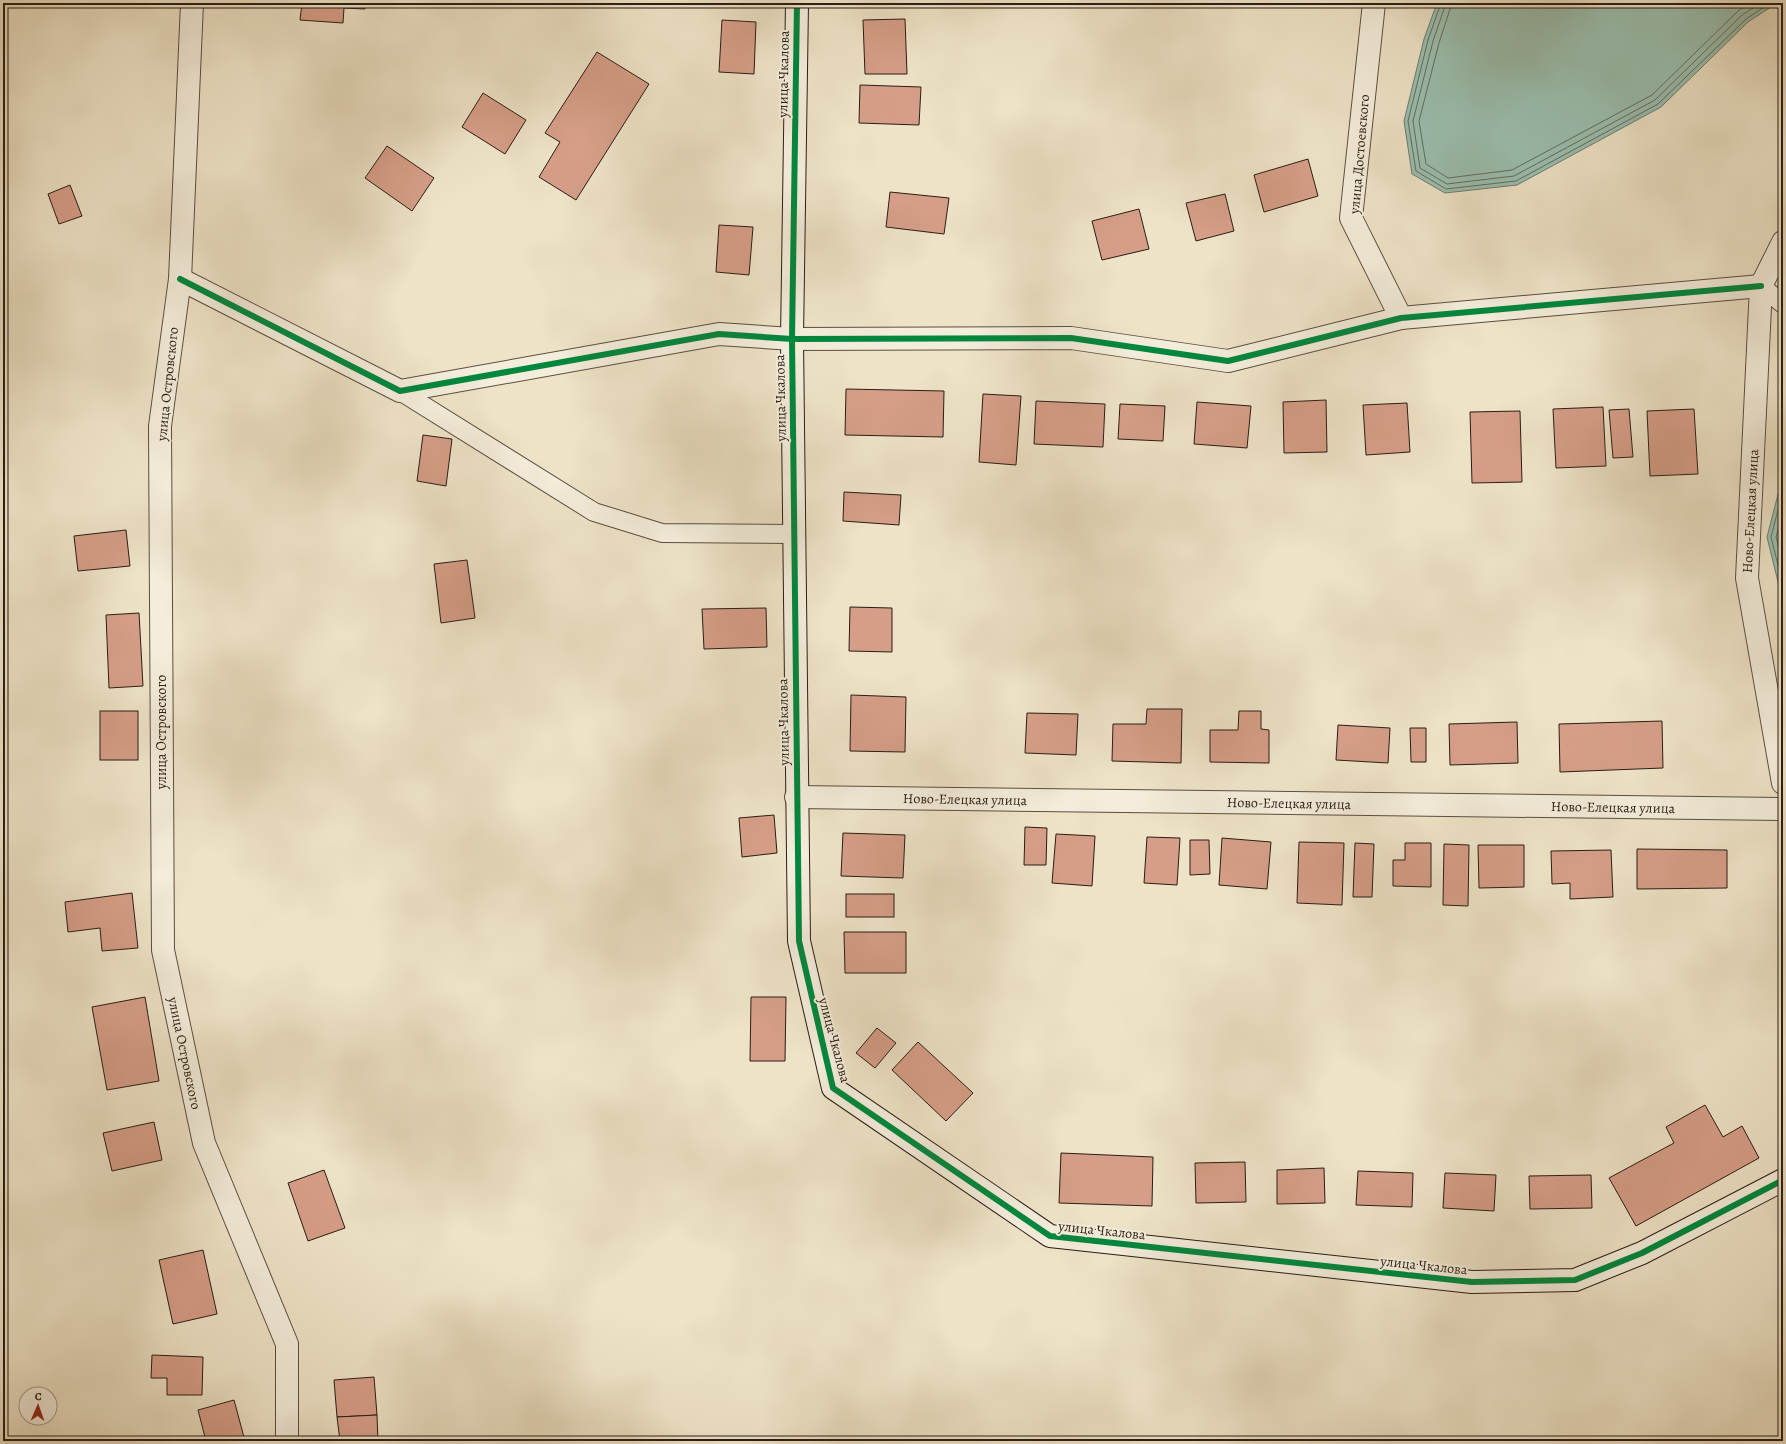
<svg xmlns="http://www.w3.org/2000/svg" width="1786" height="1444" font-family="Alegreya,serif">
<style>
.water{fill:#9bbfaf;stroke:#6d7e71}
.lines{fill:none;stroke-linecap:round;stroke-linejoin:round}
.shore{stroke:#626e62;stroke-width:1}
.building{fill:#d69e88;stroke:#291d14}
.lane-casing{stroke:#5a4e41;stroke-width:20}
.street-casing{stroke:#5a4e41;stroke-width:24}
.secondary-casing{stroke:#291d14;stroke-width:24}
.lane{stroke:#f4eddb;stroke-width:18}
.street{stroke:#f4eddb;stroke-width:22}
.secondary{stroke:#f4eddb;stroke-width:22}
.cycleway-casing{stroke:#f4eddb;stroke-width:8}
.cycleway{stroke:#00873e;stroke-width:6}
.labels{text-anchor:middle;stroke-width:4;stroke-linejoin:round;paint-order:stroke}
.street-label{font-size:14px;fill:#291d14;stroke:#f4eddb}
</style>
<rect width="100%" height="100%" fill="#eee3c7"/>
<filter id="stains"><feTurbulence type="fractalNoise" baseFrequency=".005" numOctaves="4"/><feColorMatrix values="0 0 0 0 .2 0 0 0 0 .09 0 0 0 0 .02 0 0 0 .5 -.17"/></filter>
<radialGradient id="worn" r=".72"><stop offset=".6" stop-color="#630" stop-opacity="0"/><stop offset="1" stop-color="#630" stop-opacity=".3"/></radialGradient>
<g class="water">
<path d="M 1437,3 L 1777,3 L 1748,22 L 1661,107 L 1517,185 L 1445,193 L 1412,174 L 1404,121 L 1424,39 Z"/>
<path d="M 1783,475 L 1783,591 L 1780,590 L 1767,537 Z"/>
</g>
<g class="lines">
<g class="shore">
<path d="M 1441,3 L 1428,40 L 1408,121 L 1416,171 L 1446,189 L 1516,181 L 1658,104 L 1746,19 L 1770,3"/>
<path d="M 1446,3 L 1433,41 L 1413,121 L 1420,168 L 1447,184 L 1514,176 L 1655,100 L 1742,15 L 1761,3"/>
<path d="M 1452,3 L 1439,43 L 1419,121 L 1426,164 L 1448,178 L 1512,170 L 1652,95 L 1738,11 L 1750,3"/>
<path d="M 1783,491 L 1771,537 L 1783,585"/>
<path d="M 1783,511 L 1776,537 L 1783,564"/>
</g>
</g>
<g class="building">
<path d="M 302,3 L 365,3 L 365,9 L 344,8 L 343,23 L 300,20 Z"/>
<path d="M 905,19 L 907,74 L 865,74 L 863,20 Z"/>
<path d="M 722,20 L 756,22 L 754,74 L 719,72 Z"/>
<path d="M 597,52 L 649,84 L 576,200 L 539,177 L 560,142 L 545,133 Z"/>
<path d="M 860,85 L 921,87 L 919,125 L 859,123 Z"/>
<path d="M 483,93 L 526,120 L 505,154 L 462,127 Z"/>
<path d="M 387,146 L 434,178 L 412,211 L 365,178 Z"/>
<path d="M 1308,159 L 1318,196 L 1264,212 L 1254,175 Z"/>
<path d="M 70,185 L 82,216 L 59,224 L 48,194 Z"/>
<path d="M 890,192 L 949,198 L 944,234 L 886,227 Z"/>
<path d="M 1225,194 L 1234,231 L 1196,241 L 1186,203 Z"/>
<path d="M 1139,209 L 1149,249 L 1102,260 L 1092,221 Z"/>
<path d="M 719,225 L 753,227 L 749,275 L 716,272 Z"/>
<path d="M 846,389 L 944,391 L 943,437 L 845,435 Z"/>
<path d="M 983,394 L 1021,396 L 1016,465 L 979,462 Z"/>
<path d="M 1326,400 L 1327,452 L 1284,453 L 1283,402 Z"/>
<path d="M 1036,401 L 1105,404 L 1103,447 L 1034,444 Z"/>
<path d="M 1197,402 L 1251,406 L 1247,448 L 1194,444 Z"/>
<path d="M 1407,403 L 1410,452 L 1366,455 L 1363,405 Z"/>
<path d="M 1120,404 L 1165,406 L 1163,441 L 1118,439 Z"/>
<path d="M 1603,407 L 1606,466 L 1556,468 L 1553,409 Z"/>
<path d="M 1629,409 L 1633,457 L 1613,458 L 1609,410 Z"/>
<path d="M 1694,409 L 1698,474 L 1650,476 L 1647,411 Z"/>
<path d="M 1520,411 L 1522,482 L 1472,483 L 1470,412 Z"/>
<path d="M 423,435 L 452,439 L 446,486 L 417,481 Z"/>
<path d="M 844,492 L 901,495 L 899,525 L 843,521 Z"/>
<path d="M 126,530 L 130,566 L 78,571 L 74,536 Z"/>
<path d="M 467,560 L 475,618 L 441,623 L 434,564 Z"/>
<path d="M 850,607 L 892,608 L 892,652 L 849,651 Z"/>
<path d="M 766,608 L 767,647 L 704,649 L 702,609 Z"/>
<path d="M 139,613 L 143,686 L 109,688 L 106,615 Z"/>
<path d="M 851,695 L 906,697 L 905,752 L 850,751 Z"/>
<path d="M 1147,709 L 1182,709 L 1181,763 L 1112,761 L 1113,724 L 1146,724 Z"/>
<rect x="100" y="711" width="38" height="49"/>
<path d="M 1239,711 L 1261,711 L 1261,729 L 1269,730 L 1269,763 L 1210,762 L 1210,730 L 1238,730 Z"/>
<path d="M 1027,713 L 1078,714 L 1076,755 L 1025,753 Z"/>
<path d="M 1662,721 L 1663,768 L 1560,772 L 1559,724 Z"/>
<path d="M 1517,722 L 1518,763 L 1450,765 L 1449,724 Z"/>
<path d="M 1338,725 L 1390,728 L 1388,763 L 1336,760 Z"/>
<path d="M 1410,728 L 1426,728 L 1426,762 L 1411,762 Z"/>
<path d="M 774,815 L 777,853 L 742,857 L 739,818 Z"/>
<path d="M 1025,827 L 1047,828 L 1046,865 L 1024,865 Z"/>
<path d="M 843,833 L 905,835 L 903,878 L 841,876 Z"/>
<path d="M 1056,834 L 1095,836 L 1092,886 L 1052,883 Z"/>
<path d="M 1147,837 L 1180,838 L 1177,885 L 1144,883 Z"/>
<path d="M 1222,838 L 1271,842 L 1267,889 L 1219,885 Z"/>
<path d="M 1190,840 L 1209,840 L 1210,874 L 1190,875 Z"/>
<path d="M 1299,842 L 1344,843 L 1342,905 L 1297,903 Z"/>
<path d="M 1355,843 L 1374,844 L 1372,897 L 1353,897 Z"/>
<path d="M 1405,843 L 1431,843 L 1431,887 L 1393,886 L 1393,860 L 1405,860 Z"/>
<path d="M 1444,844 L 1469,845 L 1468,906 L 1443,905 Z"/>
<path d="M 1478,845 L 1524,845 L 1524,887 L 1479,888 Z"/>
<path d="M 1637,849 L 1727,850 L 1727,888 L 1637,889 Z"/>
<path d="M 1611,850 L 1613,897 L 1570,899 L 1570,883 L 1552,884 L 1551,851 Z"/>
<path d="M 132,893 L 138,948 L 102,951 L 100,928 L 68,932 L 65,902 Z"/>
<rect x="846" y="894" width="48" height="23"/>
<path d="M 844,932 L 906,932 L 906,973 L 845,973 Z"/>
<path d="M 145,997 L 159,1081 L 107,1090 L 92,1007 Z"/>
<path d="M 751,997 L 786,997 L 785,1061 L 750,1061 Z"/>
<path d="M 877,1028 L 896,1043 L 875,1068 L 856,1053 Z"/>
<path d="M 918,1042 L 973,1093 L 946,1121 L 892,1070 Z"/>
<path d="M 1705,1105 L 1723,1137 L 1742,1126 L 1759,1158 L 1636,1226 L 1609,1178 L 1674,1143 L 1666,1127 Z"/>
<path d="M 154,1122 L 162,1160 L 112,1171 L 103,1133 Z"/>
<path d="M 1061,1153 L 1153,1157 L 1152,1206 L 1059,1203 Z"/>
<path d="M 1245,1162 L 1246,1202 L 1196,1203 L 1195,1163 Z"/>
<path d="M 1324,1168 L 1325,1203 L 1277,1204 L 1277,1170 Z"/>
<path d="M 324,1170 L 345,1228 L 308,1241 L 288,1183 Z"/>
<path d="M 1358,1171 L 1413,1173 L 1412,1207 L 1356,1205 Z"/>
<path d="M 1445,1173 L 1496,1175 L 1494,1211 L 1443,1208 Z"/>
<path d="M 1591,1175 L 1592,1208 L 1530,1209 L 1529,1176 Z"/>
<path d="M 203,1250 L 217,1314 L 173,1324 L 159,1260 Z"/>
<path d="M 152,1355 L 203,1357 L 202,1395 L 167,1395 L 167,1378 L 151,1378 Z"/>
<path d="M 374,1377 L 377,1415 L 337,1417 L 334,1380 Z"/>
<path d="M 234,1400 L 245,1441 L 206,1441 L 198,1410 Z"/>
<path d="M 377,1415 L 378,1441 L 340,1441 L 337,1417 Z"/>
</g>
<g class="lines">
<defs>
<g id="lane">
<path d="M 1761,286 L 1783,304"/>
<path d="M 400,391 L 594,512 L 662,533 L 794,534"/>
</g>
<g id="street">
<path d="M 192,3 L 180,279 L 160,426 L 163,950 L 204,1143 L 287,1344 L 287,1441"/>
<path d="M 1374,3 L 1351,218 L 1401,318"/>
<path d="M 1783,242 L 1761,286 L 1747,578 L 1783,783"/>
<path d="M 180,279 L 400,391 L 719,334 L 792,339 L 1071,338 L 1228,361 L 1401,318 L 1761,286"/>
<path d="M 796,797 L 1783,809"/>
</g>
<path id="secondary" d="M 797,3 L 792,339 L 799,941 L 833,1088 L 1050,1236 L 1472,1282 L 1575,1280 L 1642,1253 L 1783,1180"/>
</defs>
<use href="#lane" class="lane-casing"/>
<use href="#street" class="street-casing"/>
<use href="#secondary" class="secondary-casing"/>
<use href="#lane" class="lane"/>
<use href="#street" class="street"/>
<use href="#secondary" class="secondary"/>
<defs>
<g id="cycleway">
<path d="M 797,3 L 792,339 L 799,941 L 833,1088 L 1050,1236 L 1472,1282 L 1575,1280 L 1642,1253 L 1783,1180"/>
<path d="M 180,279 L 400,391 L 719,334 L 792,339 L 1071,338 L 1228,361 L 1401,318 L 1761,286"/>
</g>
</defs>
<use href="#cycleway" class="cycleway-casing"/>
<use href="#cycleway" class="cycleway"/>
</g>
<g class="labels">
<g class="street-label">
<text transform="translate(783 74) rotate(-89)" y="5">улица Чкалова</text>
<text transform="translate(1359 154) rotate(-85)" y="5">улица Достоевского</text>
<text transform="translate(167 384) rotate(-84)" y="5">улица Островского</text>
<text transform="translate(780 398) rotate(-91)" y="5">улица Чкалова</text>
<text transform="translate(1750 511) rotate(-87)" y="5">Ново-Елецкая улица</text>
<text transform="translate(783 722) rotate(-91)" y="5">улица Чкалова</text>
<text transform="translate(161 732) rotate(-90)" y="5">улица Островского</text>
<text transform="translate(965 799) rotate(1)" y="5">Ново-Елецкая улица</text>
<text transform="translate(1289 803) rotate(1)" y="5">Ново-Елецкая улица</text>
<text transform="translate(1613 807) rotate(1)" y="5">Ново-Елецкая улица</text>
<text transform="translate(835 1040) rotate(75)" y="5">улица Чкалова</text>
<text transform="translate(185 1053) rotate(78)" y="5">улица Островского</text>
<text transform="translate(1102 1230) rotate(6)" y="5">улица Чкалова</text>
<text transform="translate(1424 1265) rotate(6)" y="5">улица Чкалова</text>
</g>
</g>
<rect width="1786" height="1444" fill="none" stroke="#eee3c7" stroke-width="16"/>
<rect x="4" y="4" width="1778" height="1436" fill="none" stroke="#291d14" stroke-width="2"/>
<rect x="8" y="8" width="1770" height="1428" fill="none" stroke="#291d14"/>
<g transform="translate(38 1406) rotate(2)"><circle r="19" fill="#f4eddb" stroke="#a39a8b"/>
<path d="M0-3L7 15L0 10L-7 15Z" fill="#8f2418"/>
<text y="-6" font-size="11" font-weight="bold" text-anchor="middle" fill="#291d14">С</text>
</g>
<rect width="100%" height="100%" filter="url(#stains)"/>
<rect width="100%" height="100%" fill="url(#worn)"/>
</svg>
